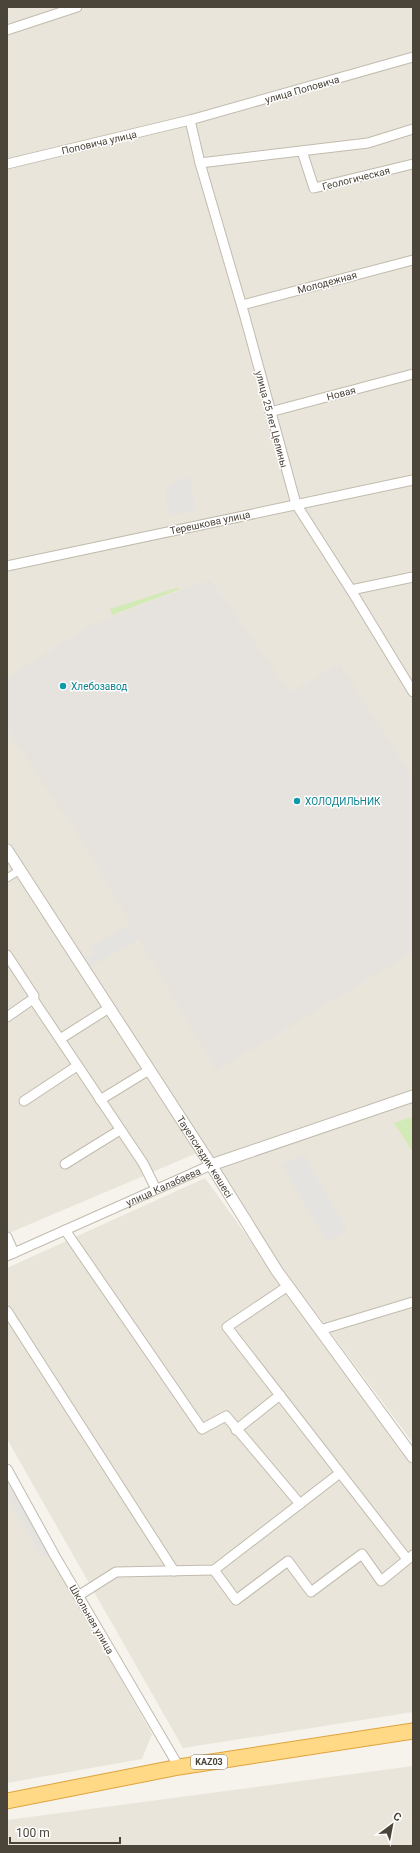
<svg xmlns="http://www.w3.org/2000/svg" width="420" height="1853" font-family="Roboto,sans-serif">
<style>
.residential{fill:#eae5da}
.industrial{fill:#e6e2dd}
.green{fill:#d2eab5}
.parking{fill:#e5e3e0}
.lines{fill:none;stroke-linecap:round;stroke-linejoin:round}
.pedestrian-casing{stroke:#c2bbae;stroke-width:9}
.minor-casing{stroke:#c2bbae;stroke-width:11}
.tertiary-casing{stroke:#c2bbae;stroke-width:13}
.trunk-casing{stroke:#e0a43c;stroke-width:17}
.pedestrian{stroke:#fff;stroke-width:7}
.minor{stroke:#fff;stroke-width:9}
.tertiary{stroke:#fff;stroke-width:11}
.trunk{stroke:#ffd985;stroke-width:15}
.culture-dot{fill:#0f9aa8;stroke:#fff;stroke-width:1.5}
.labels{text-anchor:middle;stroke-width:3;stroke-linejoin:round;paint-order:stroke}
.shield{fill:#fff;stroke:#817c74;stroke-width:1}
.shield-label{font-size:9px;font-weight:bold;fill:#4b4439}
.street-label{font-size:10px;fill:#4b4439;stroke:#fff}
.culture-label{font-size:10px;fill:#0d838f;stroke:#fff;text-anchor:start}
</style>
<rect width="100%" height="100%" fill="#f6f3ec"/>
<g class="residential">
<path d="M 7,7 L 413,7 L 413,1443 L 197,1153 L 7,1234 Z"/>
<path d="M 205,1178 L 413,1466 L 413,1712 L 183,1748 L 7,1439 L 7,1268 Z"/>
<path d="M 7,1479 L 152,1734 L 142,1759 L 7,1783 Z"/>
<path d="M 413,1766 L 413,1846 L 7,1846 L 7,1820 Z"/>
</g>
<path class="industrial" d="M 210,579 L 290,692 L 340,664 L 413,778 L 413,952 L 216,1071 L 66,814 L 62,813 L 7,728 L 7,678 L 89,626 Z"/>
<g class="green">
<path d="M 176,588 L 180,589 L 112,615 L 110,609 Z"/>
<path d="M 413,1117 L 413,1152 L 394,1123 Z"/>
</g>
<g class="parking">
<path d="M 190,476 L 196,511 L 169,515 L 165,488 Z"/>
<path d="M 130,924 L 139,939 L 86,969 L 81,959 L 93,953 L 90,947 Z"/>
<path d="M 304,1155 L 347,1229 L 327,1243 L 281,1164 Z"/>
<path d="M 7,1479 L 55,1556 L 42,1557 L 7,1497 Z"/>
</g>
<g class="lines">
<defs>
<path id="pedestrian" d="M 7,878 L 20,870"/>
<g id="minor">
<path d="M 7,30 L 77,7"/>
<path d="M 190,120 L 200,163 L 245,317 L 296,504 L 351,590 L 413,692"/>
<path d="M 302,151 L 314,188 L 413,164"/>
<path d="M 200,163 L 368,143 L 413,129"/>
<path d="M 7,164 L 190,120 L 413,57"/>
<path d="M 242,305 L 413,260"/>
<path d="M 270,412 L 413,374"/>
<path d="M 7,566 L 413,480"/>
<path d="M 351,590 L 413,577"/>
<path d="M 7,955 L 34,996 L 33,999 L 143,1163 L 156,1189"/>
<path d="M 7,1017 L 33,999"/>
<path d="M 60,1039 L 109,1008"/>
<path d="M 100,1100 L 149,1070"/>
<path d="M 24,1101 L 77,1066"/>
<path d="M 65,1164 L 120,1130"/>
<path d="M 65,1230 L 202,1429 L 226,1416 L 300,1504"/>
<path d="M 7,1237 L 14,1253"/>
<path id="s1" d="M 7,1256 L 211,1165"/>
<path d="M 288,1286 L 227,1327 L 407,1559"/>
<path d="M 7,1311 L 174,1571"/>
<path d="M 320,1330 L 413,1302"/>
<path d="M 236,1430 L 280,1395"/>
<path d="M 7,1469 L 55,1556 L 179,1767"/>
<path d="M 214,1570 L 236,1600 L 288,1561 L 311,1592 L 362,1554 L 381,1581 L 413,1555"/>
<path d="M 78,1596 L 116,1572 L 214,1570 L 340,1473"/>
</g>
<g id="tertiary">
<path id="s2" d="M 7,850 L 211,1165 L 277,1271 L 413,1457"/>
<path d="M 211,1165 L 413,1096"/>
</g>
<path id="trunk" d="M 7,1801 L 179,1767 L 413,1731"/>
</defs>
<use href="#pedestrian" class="pedestrian-casing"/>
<use href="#minor" class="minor-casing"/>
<use href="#tertiary" class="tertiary-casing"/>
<use href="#trunk" class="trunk-casing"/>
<use href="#pedestrian" class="pedestrian"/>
<use href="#minor" class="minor"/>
<use href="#tertiary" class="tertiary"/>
<use href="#trunk" class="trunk"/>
</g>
<g class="culture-dot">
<circle cx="63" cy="686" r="4"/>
<circle cx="297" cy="801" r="4"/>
</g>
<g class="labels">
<rect class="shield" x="191" y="1755" width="36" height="14" rx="3"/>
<g class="shield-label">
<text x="209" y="1765">KАZ03</text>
</g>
<g class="street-label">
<text transform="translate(302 89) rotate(-16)" y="4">улица Поповича</text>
<text transform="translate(99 142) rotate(-13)" y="4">Поповича улица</text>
<text transform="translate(356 178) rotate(-14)" y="4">Геологическая</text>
<text transform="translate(327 282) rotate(-15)" y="4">Молодежная</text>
<text transform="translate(341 393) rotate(-15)" y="4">Новая</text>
<text transform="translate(272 419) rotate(75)" y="4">улица 25 лет Целины</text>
<text transform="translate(210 522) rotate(-12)" y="4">Терешкова улица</text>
<text dy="4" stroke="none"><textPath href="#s2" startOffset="365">Тауелсиздик көшесі</textPath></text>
<text dy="4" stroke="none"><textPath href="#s1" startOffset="171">улица Калабаева</textPath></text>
<text transform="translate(92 1619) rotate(60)" y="4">Школьная улица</text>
</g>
<g class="culture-label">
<text x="71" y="690">Хлебозавод</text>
<text x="305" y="805">ХОЛОДИЛЬНИК</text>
</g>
</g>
<rect width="420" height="1853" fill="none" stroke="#4b4439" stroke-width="16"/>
<g transform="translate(392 1825) rotate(32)" stroke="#ffffff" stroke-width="3" paint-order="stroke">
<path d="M0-3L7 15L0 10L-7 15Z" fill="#4b4439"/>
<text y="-6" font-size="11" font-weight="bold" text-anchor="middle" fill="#4b4439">С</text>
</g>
<path d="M10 1837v6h110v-6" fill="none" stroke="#4b4439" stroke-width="2"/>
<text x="16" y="1837" font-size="12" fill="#4b4439" stroke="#ffffff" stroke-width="3" paint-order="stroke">100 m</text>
</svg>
